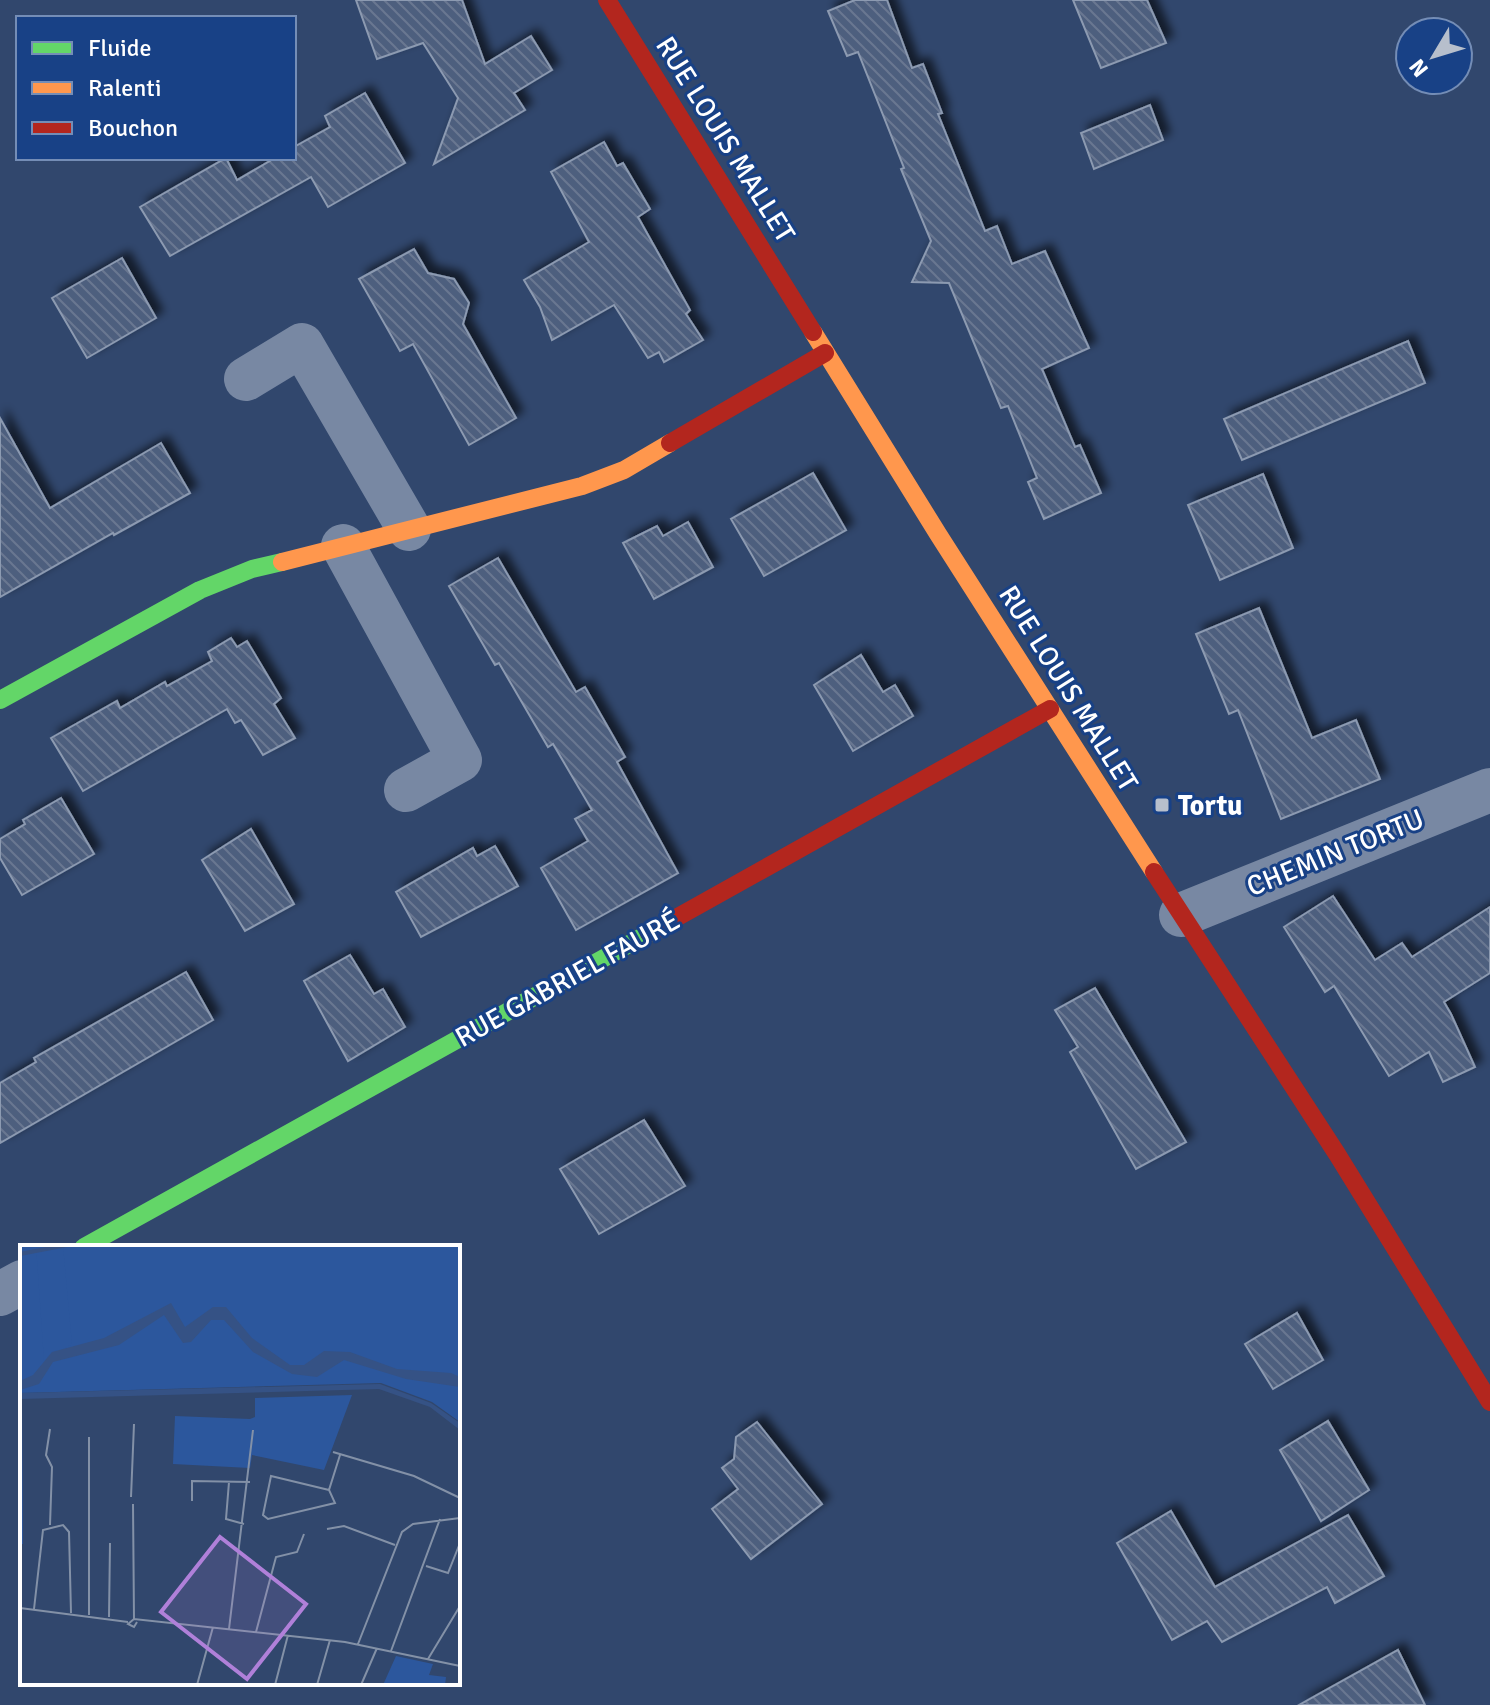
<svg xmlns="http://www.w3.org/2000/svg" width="1490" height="1705" font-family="Signika,sans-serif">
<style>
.building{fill:url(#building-back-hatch);stroke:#8c9ab1;stroke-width:2;filter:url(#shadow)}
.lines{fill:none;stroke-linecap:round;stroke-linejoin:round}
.street{stroke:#7888a3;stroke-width:44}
.fast{stroke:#63d668;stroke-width:18}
.slow{stroke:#ff974d;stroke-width:18}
.jam{stroke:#b3261e;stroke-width:18}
.poi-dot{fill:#b7bfcc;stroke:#184186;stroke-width:3}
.labels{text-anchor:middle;stroke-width:6;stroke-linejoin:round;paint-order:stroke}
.street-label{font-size:28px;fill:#fff;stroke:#184186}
.poi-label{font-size:28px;font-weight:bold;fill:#fff;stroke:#184186;text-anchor:start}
.inset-river{fill:none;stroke:#355285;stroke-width:4}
.inset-road{fill:none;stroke:#8391a7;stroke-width:2}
.view{fill:#b080d9;fill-opacity:0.15;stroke:#b080d9;stroke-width:4}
.inset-edge{fill:none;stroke:#fff;stroke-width:4}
</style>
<defs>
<pattern id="building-back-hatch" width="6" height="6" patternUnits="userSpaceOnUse" patternTransform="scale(2)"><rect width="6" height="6" fill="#4e5f7e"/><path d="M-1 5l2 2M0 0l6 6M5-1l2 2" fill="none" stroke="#697791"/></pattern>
<filter id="shadow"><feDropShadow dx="7" dy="-7" stdDeviation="4" flood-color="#0009"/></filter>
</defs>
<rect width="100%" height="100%" fill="#31476d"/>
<g class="building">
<path d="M 356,0 L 462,0 L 485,64 L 531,36 L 552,70 L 514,93 L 525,110 L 434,164 L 458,98 L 423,43 L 377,59 Z"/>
<path d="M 855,0 L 887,0 L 912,68 L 923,64 L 942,113 L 938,114 L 985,231 L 997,226 L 1012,264 L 1045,251 L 1089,348 L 1042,369 L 1075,447 L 1080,445 L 1101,493 L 1044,519 L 1028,482 L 1037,478 L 1008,406 L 1001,408 L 949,283 L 912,282 L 931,241 L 901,169 L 904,168 L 858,52 L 847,56 L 828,11 Z"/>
<path d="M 1073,0 L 1147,0 L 1166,43 L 1101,68 Z"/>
<path d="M 365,93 L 405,163 L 328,207 L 311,177 L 170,256 L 140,207 L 226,158 L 237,180 L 275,158 L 294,158 L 294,147 L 330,127 L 325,116 Z"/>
<path d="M 1150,105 L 1163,140 L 1094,169 L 1081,133 Z"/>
<path d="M 604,142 L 617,166 L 623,163 L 650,209 L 638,217 L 690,310 L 686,314 L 703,340 L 664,362 L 659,352 L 648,358 L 614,305 L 552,340 L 540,307 L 524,280 L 589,242 L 551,172 Z"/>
<path d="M 414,249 L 428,273 L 454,279 L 469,303 L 463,324 L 516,418 L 469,445 L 413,344 L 400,351 L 359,279 Z"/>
<path d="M 122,258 L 156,318 L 87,358 L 52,298 Z"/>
<path d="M 1408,341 L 1425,383 L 1242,460 L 1224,419 Z"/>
<path d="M 0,418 L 50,508 L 161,443 L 190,493 L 114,535 L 113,533 L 0,597 Z"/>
<path d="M 813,473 L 846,530 L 764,576 L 731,519 Z"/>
<path d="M 1263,474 L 1293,548 L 1220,580 L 1188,505 Z"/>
<path d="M 688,522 L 713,567 L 654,599 L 623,543 L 657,526 L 663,536 Z"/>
<path d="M 498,558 L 576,692 L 585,687 L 625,757 L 617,762 L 678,873 L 576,930 L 541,868 L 588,841 L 575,819 L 592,810 L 553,744 L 548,747 L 499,663 L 495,665 L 449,586 Z"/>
<path d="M 1259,608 L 1312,738 L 1356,720 L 1380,779 L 1281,819 L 1238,710 L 1229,714 L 1196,634 Z"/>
<path d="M 231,638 L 237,647 L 247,641 L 281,698 L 274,704 L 295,738 L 263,755 L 241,720 L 235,723 L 227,709 L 83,791 L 51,738 L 117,701 L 120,708 L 165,682 L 167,686 L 212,661 L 208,652 Z"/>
<path d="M 861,655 L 883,692 L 895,685 L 913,716 L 853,751 L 814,685 Z"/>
<path d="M 61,798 L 94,854 L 22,895 L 0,858 L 0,839 L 25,824 L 23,820 Z"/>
<path d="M 251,829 L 294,904 L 245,931 L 202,860 Z"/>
<path d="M 495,846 L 518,886 L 421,937 L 396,892 L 473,848 L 477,856 Z"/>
<path d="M 1333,896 L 1375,960 L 1402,943 L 1412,957 L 1490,907 L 1490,973 L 1444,1002 L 1451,1014 L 1475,1067 L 1443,1082 L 1429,1052 L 1389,1076 L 1334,986 L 1325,992 L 1284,927 Z"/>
<path d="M 350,955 L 374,994 L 383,989 L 405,1027 L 348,1061 L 304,981 Z"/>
<path d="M 186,972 L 213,1020 L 0,1143 L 0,1083 L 36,1062 L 34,1058 Z"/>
<path d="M 1095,988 L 1186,1142 L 1136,1169 L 1070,1052 L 1078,1047 L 1055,1010 Z"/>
<path d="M 644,1120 L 685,1186 L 599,1234 L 560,1169 Z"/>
<path d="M 1297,1313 L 1323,1360 L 1273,1389 L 1245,1344 Z"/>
<path d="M 1328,1421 L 1369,1490 L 1321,1521 L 1280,1450 Z"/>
<path d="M 757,1422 L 822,1504 L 751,1559 L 712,1509 L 738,1489 L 722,1468 L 734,1459 L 736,1437 Z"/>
<path d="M 1171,1511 L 1215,1587 L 1348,1515 L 1384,1576 L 1335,1603 L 1327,1587 L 1222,1642 L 1207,1621 L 1172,1640 L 1117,1543 Z"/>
<path d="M 1398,1650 L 1425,1705 L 1299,1705 Z"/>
</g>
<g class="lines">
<g class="street">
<path d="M 246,379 L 302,345 L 409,529"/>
<path d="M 343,546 L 460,760 L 406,790"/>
<path d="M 1181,915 L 1490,790"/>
<path d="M 0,1294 L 22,1282"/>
</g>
<g class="fast">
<path d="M 0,700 L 200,590 L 252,569 L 282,562"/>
<path d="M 84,1247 L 649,933"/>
</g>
<g class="slow">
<path d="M 813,332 L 938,534 L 1154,872"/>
<path d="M 282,562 L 582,486 L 624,470 L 670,443"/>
</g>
<g class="jam">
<path d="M 607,0 L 813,332"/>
<path d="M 670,443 L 825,353"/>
<path d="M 1154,872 L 1337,1154 L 1490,1402"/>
<path d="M 649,933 L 1050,709"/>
</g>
</g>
<rect class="poi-dot" x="1154" y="797" width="16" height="16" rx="4"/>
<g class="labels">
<g class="street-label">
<text transform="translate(726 139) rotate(58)" y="10">RUE LOUIS MALLET</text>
<text transform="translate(1069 688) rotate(58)" y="10">RUE LOUIS MALLET</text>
<text transform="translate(1335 852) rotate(-22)" y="10">CHEMIN TORTU</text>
<text transform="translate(567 978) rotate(-29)" y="10">RUE GABRIEL FAURÉ</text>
</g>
<g class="poi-label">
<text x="1178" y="815">Tortu</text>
</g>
</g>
<g transform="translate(20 1245)">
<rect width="440" height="440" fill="#31476d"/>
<path d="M 0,0 L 440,0 L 440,177 L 412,157 L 361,138 L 0,148 ZM 332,150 L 304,225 L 232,210 L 230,223 L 153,219 L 155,171 L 230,174 L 235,172 L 235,153 ZM 0,159 L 2,159 L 3,299 L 0,299 ZM 376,411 L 413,419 L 409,430 L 426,432 L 425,440 L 363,440 Z" fill="#2c579d"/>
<path d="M 16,0 L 43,0 L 52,99 L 24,116 Z" fill="#2c579d"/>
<path d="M 151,58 L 165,82 L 193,62 L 206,62 L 232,93 L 270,120 L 284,120 L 304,106 L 330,107 L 377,124 L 431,128 L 440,132 L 440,142 L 386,134 L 324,115 L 297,132 L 272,129 L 233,107 L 204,75 L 191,75 L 171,97 L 163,98 L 144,70 L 99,100 L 33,117 L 19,139 L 0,145 L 0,136 L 13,130 L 32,107 L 84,93 ZM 360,139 L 411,158 L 440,178 L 440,185 L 410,162 L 359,144 L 0,154 L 0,148 Z" fill="#355285"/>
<path class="inset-river" d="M 0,9 L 47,0"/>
<path class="inset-road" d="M 69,192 L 69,370M 313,207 L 394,231 L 440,253M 209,237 L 206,274 L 224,279M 309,245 L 251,231 L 243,270 L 248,274 L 315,258 L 309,245 L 320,210M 111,252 L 114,179M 172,256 L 172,236 L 230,237M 113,259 L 114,374M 30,280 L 32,222 L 26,210 L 30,184M 307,284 L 324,281 L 375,300M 406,321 L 428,328 L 440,298M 0,363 L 108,377M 14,364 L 23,285 L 43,280 L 49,287 L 51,368M 89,372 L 90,298M 117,377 L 114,382 L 108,379 L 114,374 L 325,397 L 440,421M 209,384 L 233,185M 236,387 L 256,312 L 277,307 L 284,289M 338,399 L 382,287 L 393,279 L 440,273M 371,406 L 420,274M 408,414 L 440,361M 177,440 L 193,382M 255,440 L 268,390M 297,440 L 310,395M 341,440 L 357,403"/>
<path class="view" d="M 200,292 L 286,359 L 227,434 L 141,367 Z"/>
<rect width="440" height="440" class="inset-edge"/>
</g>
<rect x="16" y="16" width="280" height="144" fill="#184186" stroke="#748db6" stroke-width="2"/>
<rect x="32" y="42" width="40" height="12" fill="#63d668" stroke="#748db6" stroke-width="2"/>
<text x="88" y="56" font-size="24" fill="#ffffff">Fluide</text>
<rect x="32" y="82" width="40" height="12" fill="#ff974d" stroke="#748db6" stroke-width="2"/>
<text x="88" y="96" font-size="24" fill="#ffffff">Ralenti</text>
<rect x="32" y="122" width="40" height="12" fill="#b3261e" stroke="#748db6" stroke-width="2"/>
<text x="88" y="136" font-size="24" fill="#ffffff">Bouchon</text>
<g transform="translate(1434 56) rotate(232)"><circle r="38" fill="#184186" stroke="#748db6" stroke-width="2"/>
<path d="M0-6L14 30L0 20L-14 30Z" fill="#b7bfcc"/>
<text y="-12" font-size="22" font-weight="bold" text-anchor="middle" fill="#ffffff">N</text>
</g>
</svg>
